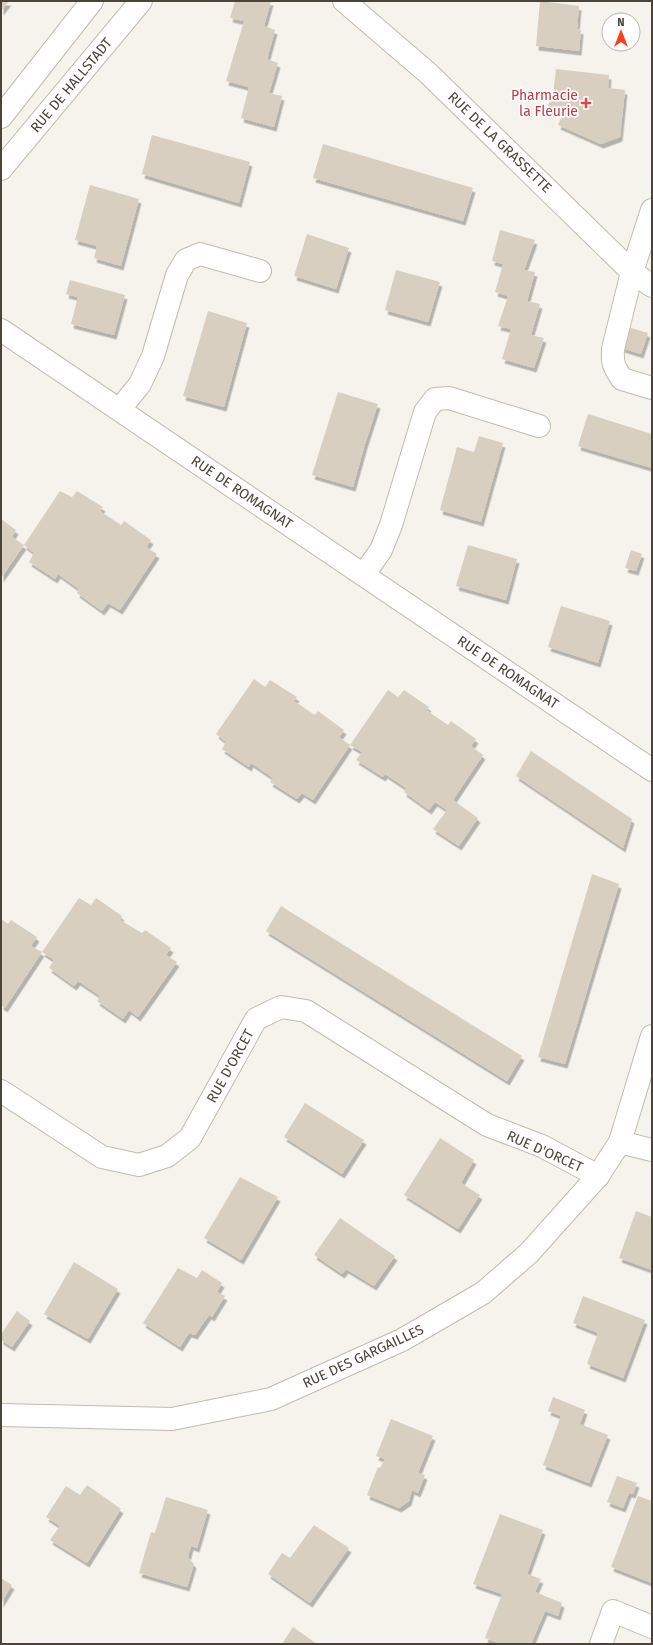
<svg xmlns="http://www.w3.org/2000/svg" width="653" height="1645" font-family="'Fira Sans',sans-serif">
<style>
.building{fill:#d8cfc1;filter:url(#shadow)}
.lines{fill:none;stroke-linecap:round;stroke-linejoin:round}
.minor-casing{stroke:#c2bbae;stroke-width:24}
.minor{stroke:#fff;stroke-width:22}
.health-dot{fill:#e0444e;stroke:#fff;stroke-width:1.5}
.labels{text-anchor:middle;stroke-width:3.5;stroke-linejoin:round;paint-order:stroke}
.street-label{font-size:14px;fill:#4b4439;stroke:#fff}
.health-label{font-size:14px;fill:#be3a42;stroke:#fff;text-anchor:end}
</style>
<defs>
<filter id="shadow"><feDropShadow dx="2.5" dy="4.5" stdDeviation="0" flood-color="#0004"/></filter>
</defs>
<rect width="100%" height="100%" fill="#f6f3ec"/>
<g class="building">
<path d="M 1,1 L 9,1 L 1,11 Z"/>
<path d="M 235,1 L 271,1 L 264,26 L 275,30 L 267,59 L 278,63 L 269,93 L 282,96 L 274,127 L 241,118 L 249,87 L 226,81 L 244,21 L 230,18 Z"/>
<path d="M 540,1 L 579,6 L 577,29 L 581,30 L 579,51 L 536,46 Z"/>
<path d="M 556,69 L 609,75 L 608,88 L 625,90 L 620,137 L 601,144 L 558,125 L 564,111 L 545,111 L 553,95 Z"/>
<path d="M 152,135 L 250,162 L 239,203 L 142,174 Z"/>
<path d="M 323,144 L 473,188 L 463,221 L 313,178 Z"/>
<path d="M 90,185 L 139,199 L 121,266 L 94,258 L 97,246 L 75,240 Z"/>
<path d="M 500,230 L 535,240 L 524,270 L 535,272 L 527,301 L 540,304 L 531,335 L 544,338 L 534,368 L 502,359 L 511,329 L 498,326 L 508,296 L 495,292 L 503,264 L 492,261 Z"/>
<path d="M 307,234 L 349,248 L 336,289 L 294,276 Z"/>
<path d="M 396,270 L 440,282 L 428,322 L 385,310 Z"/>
<path d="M 70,280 L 125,295 L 114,335 L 71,324 L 78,297 L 66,294 Z"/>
<path d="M 208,311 L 247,323 L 224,407 L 183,396 Z"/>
<path d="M 628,327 L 648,333 L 641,354 L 622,348 Z"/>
<path d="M 338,392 L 378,404 L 365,444 L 353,487 L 312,475 Z"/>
<path d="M 588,414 L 652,434 L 652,468 L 578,446 Z"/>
<path d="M 479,436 L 503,443 L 481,522 L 440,510 L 457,447 L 474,452 Z"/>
<path d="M 60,491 L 72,497 L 77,491 L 103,507 L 100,511 L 121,525 L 124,521 L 151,540 L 146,547 L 157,554 L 120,610 L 108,603 L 102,611 L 77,593 L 79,589 L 58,574 L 55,579 L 29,562 L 34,553 L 24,545 Z"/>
<path d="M 1,519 L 16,530 L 12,537 L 24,545 L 1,578 Z"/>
<path d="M 468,545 L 517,559 L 506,600 L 456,586 Z"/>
<path d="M 631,550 L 642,554 L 636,571 L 625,568 Z"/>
<path d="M 561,606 L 610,621 L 598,663 L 548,647 Z"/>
<path d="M 254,679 L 265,687 L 270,680 L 297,697 L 294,701 L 315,715 L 318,711 L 344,730 L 339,737 L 350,745 L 313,800 L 302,793 L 297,799 L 270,782 L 273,778 L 251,763 L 249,767 L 222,749 L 226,742 L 216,734 Z"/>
<path d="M 388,690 L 398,697 L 404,690 L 429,707 L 426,710 L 448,725 L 451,721 L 476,739 L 471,746 L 483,755 L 453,800 L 478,818 L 459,846 L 433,829 L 447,810 L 435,802 L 429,810 L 404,792 L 406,788 L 385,774 L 383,777 L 356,760 L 362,752 L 350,745 Z"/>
<path d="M 531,751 L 632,819 L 623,848 L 516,776 Z"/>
<path d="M 592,874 L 619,884 L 565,1064 L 538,1057 Z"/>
<path d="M 79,898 L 91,905 L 96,898 L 122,916 L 120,920 L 142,933 L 145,930 L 171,948 L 166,955 L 177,962 L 138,1017 L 129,1010 L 123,1019 L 97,1001 L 100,996 L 78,981 L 74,986 L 49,968 L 54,960 L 42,952 Z"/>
<path d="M 281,906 L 522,1056 L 507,1081 L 266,931 Z"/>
<path d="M 1,919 L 8,924 L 11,920 L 37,937 L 31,946 L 42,952 L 5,1008 L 1,1005 Z"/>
<path d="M 305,1103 L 364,1140 L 342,1174 L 284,1137 Z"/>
<path d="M 440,1138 L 474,1160 L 461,1183 L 480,1195 L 458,1229 L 404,1195 Z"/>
<path d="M 240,1177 L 278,1197 L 241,1260 L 204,1238 Z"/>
<path d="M 636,1211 L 652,1217 L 652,1270 L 619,1258 Z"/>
<path d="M 340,1218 L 395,1256 L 374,1286 L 346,1269 L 342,1274 L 314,1255 Z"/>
<path d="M 74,1262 L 118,1289 L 88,1339 L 44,1314 Z"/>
<path d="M 178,1268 L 197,1278 L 202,1270 L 222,1283 L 217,1292 L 225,1296 L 212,1317 L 209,1315 L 195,1335 L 189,1333 L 180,1347 L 143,1323 Z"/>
<path d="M 583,1296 L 645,1320 L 623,1378 L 587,1364 L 598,1333 L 573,1323 Z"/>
<path d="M 17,1311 L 30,1321 L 12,1347 L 1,1340 L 1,1334 Z"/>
<path d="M 553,1397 L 585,1410 L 580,1424 L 608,1435 L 589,1483 L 543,1465 L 561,1416 L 548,1411 Z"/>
<path d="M 391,1419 L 433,1436 L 418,1473 L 425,1475 L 418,1493 L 412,1490 L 409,1501 L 399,1508 L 367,1495 L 378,1467 L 380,1468 L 385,1459 L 376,1456 Z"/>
<path d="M 617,1476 L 637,1483 L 633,1494 L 629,1493 L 623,1508 L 607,1502 Z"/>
<path d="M 87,1485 L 121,1509 L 87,1563 L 50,1540 L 60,1526 L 46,1517 L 66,1486 L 80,1495 Z"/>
<path d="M 638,1496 L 652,1501 L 652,1583 L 611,1567 Z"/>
<path d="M 166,1497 L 208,1510 L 197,1548 L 191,1546 L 188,1557 L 194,1564 L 187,1587 L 139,1573 L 151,1532 L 155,1533 Z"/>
<path d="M 500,1514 L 543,1530 L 527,1574 L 541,1579 L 535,1592 L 562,1603 L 558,1616 L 545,1611 L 531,1644 L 501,1644 L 485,1638 L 502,1594 L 473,1584 Z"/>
<path d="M 314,1525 L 349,1548 L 310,1603 L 268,1574 L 282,1553 L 290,1558 Z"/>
<path d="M 1,1578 L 12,1585 L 1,1603 Z"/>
<path d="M 293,1627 L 317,1644 L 282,1644 Z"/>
</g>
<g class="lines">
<defs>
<g id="minor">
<path d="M 344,1 L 429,74 L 632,272 L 652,286"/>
<path d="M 1,117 L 92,1"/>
<path d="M 1,169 L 141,1"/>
<path d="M 652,210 L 632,272 L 613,349 C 612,364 614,367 622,379 L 652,388"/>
<path d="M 1,330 L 652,770"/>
<path d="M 120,409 L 140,384 L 153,356 L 177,275 L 186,260 L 200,254 L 260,271"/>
<path d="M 364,574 L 381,550 L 391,525 L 425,412 L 435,399 L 449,398 L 539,426"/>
<path d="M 1,1091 L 102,1157 L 139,1165 L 167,1156 L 190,1138 L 256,1019 L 281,1007 L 306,1011 L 487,1125 L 542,1146 L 598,1176"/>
<path d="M 620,1142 L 652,1150"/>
<path d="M 1,1415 L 172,1419 L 271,1399 L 402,1340 L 483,1293 L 529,1253 L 598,1176 L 620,1142 L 652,1036"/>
<path d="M 601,1644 L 613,1611 L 652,1627"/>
</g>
</defs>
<use href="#minor" class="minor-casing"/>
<use href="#minor" class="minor"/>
</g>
<path class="health-dot" d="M584 97h4v4h4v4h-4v4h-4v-4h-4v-4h4z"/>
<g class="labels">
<g class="street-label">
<text transform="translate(71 85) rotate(-50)" y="5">RUE DE HALLSTADT</text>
<text transform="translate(500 142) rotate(44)" y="5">RUE DE LA GRASSETTE</text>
<text transform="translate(242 492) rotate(34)" y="5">RUE DE ROMAGNAT</text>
<text transform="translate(508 672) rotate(34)" y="5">RUE DE ROMAGNAT</text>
<text transform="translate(230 1066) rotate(-61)" y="5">RUE D'ORCET</text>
<text transform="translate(545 1151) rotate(24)" y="5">RUE D'ORCET</text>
<text transform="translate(363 1356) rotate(-25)" y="5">RUE DES GARGAILLES</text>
</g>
<g class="health-label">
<text x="578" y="100">Pharmacie<tspan x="578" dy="16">la Fleurie</tspan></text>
</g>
</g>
<rect width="653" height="1645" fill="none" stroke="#4b4439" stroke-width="4"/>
<g transform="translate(621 32)"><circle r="19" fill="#ffffff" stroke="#b7b4b0"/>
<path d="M0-3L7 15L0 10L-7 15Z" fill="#fc3f1d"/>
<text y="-6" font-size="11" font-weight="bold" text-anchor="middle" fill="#4b4439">N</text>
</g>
</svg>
